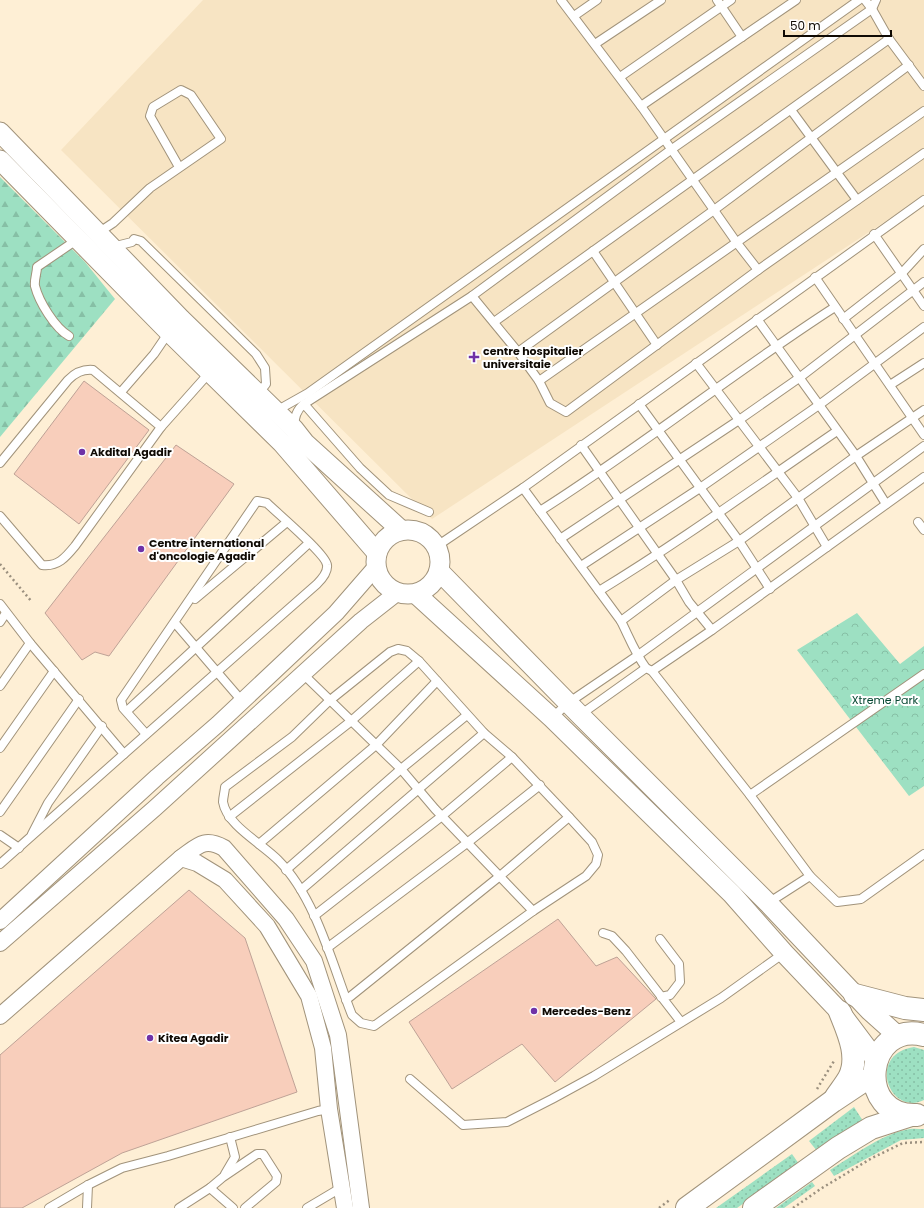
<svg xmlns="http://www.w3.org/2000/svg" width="924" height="1208" font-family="Poppins,sans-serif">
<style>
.built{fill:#f7e4c3}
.grass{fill:url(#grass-dots)}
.forest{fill:url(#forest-firs)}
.park{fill:url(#park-crowns)}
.building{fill:#f8cebb;stroke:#bea296}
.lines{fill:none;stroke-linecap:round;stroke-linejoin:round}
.service-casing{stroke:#a1937b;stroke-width:10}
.minor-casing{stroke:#a1937b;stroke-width:18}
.tertiary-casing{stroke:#a1937b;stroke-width:21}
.trunk-casing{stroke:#a1937b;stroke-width:24}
.path{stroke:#9b907f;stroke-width:2.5;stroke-dasharray:2 3;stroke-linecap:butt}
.service{stroke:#fff;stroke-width:8}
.minor{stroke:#fff;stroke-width:16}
.tertiary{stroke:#fff;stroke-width:19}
.trunk{stroke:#fff;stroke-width:22}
.poi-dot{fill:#6f32a7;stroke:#fff;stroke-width:1.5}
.labels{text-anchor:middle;stroke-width:4;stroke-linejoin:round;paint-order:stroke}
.poi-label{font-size:11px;font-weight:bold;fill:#0f0a04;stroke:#fff;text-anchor:start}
.park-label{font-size:11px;fill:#074833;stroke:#fff}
</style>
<defs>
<pattern id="grass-dots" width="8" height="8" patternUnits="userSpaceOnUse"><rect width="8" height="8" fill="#9de0c2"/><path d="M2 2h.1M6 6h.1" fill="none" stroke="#86bfa5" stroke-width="1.8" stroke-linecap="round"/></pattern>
<pattern id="forest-firs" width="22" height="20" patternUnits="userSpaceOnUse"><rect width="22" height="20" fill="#9de0c2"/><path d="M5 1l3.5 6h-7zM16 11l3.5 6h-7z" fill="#86bfa5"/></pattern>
<pattern id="park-crowns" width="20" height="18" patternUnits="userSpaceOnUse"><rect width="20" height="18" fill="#9de0c2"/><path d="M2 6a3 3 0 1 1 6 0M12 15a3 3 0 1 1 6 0" fill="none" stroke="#86bfa5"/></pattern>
</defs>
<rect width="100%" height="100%" fill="#feefd5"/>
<path class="built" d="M 203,0 L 924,0 L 924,196 L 432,519 L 61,150 Z"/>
<g class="grass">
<path d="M 914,1047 L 924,1050 L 924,1100 C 889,1117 866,1054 914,1047 Z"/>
<path d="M 854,1107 L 863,1121 L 817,1151 L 809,1141 Z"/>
<path d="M 924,1129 L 924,1138 L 901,1140 L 834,1176 L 830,1170 C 853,1156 879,1136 905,1130 C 911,1128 918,1129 924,1129 Z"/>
<path d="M 792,1154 L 799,1164 L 737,1208 L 716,1208 Z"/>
<path d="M 812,1182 L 815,1186 L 784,1208 L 776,1208 Z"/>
</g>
<path class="forest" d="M 0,177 L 85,262 L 115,299 L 0,437 Z"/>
<path class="park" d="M 857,613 L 900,664 L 924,646 L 924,786 L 909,796 L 797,650 Z"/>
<g class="building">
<path d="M 84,381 L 149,430 L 79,524 L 14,474 Z"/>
<path d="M 176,445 L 234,484 L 109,656 L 95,652 L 82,660 L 45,613 Z"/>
<path d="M 189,890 L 245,938 L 297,1092 L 122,1153 L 22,1208 L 0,1208 L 0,1055 Z"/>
<path d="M 558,919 L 596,966 L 617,957 L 656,999 L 555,1082 L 522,1044 L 452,1089 L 409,1022 Z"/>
</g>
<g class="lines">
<defs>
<g id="service">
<path d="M 561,0 L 641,106 L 737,243 L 758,270"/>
<path d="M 717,0 L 742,37"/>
<path d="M 865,0 L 872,9 L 889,39 L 924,86"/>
<path d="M 574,16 L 597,0"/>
<path d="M 595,44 L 661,0"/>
<path d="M 620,77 L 731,0"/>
<path d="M 641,106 L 796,0"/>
<path d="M 791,110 L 857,200"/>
<path d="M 98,233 L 113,223 L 150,188 L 221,139 L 191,95 L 181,90 L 153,107 L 150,116 L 179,167"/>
<path d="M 874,234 L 924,306"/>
<path d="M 112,247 L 132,242 L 134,239 L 141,241 L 256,354 L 265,368 L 266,384 L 258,394"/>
<path d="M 593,251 L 657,345"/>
<path d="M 815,277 L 924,435"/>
<path d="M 472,296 L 518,352 L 539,381 L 550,403 L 566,412 L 758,270 L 924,153"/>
<path d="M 757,319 L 856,456 L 886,504"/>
<path d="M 843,319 L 902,273 L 924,249"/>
<path d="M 494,322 L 889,39"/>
<path d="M 69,336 C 55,328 39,302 35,286 C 34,280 37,273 37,267 L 78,239"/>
<path d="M 518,352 L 714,210 L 909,65"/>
<path d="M 696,363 L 798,498 L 827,547"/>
<path d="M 539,381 L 924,111"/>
<path d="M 890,385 L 924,363"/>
<path d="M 121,392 L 154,354 L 169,332"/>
<path d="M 304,404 L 360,468 L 389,495 L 429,512"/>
<path d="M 639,404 L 739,541 L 770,589"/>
<path d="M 276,411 L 308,393 L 859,0"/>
<path d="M 161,427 L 210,372"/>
<path d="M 294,428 C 294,418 296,410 304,404 L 472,296 L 672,149 L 872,9 L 876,0"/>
<path d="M 581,445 L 676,580 L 689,602 L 712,630"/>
<path d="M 0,463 L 68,380 C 75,373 82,369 93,370 L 161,427 L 75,546 C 66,557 58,567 42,565 L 0,516"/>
<path d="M 523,488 L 621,621 C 629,637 635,653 646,668"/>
<path d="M 540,511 C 641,447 734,372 835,307"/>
<path d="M 918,522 L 924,530"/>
<path d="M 560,539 L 739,420 L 799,378 L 924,282"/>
<path d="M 437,546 L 523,488 L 924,200"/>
<path d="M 581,566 L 700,488 L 819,405 L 924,327"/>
<path d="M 599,591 C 681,541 758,485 837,431"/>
<path d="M 195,599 L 287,522"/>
<path d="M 0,604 L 30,643 L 124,754 L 0,864"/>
<path d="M 621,621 L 676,580 L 739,541 L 856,456 L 924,410"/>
<path d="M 0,622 L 6,613"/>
<path d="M 398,649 L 407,651 L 419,661 L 484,733 L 512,757 L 569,817 L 592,842 L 598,855 L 596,864 L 586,876 L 533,911 L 374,1026 L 361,1023 L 352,1015 C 333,967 316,898 279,861 C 263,844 227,826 223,802 C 223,797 225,791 225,787 L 292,737 L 329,701 L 390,652 Z"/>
<path d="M 652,671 L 712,630 L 924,477"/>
<path d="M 303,674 L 401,769 L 435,809 L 533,911"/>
<path d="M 0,686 L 30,643"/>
<path d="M 127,711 L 309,543"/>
<path d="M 580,715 L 646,668 L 652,671 L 750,795 L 810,876 L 768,903"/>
<path d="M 552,718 L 568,703 L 637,656 L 924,446"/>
<path d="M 146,734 L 123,708 L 121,700 L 257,501 L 267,503 C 277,513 326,554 327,565 C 328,572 322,579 317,584 L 217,672 L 175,623"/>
<path d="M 0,748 L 54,671"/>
<path d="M 124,754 L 217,672 L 242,701"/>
<path d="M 750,795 L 924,674"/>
<path d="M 0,812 L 79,699"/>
<path d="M 229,817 L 350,722 L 419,661"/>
<path d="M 32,834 L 48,803 L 102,726"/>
<path d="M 0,835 L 19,848"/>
<path d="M 259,844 L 376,745 L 437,681"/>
<path d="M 286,870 L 401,769 L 467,715"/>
<path d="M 810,876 L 837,902 L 861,899 L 924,854"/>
<path d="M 301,890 L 484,733"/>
<path d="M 314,916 L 442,816 L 512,757"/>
<path d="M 603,933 L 612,936 L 626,951 L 681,1022"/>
<path d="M 660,939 L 679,964 L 680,982 L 670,995 L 661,997"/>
<path d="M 327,948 L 467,843 L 540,785"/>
<path d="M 346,1000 L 500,876 L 569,817"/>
<path d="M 410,1079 L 463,1125 L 507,1122 L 552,1099 L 594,1076 L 721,998 L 784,953"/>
<path d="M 225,1174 L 235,1157 L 230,1137"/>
<path d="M 210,1188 L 233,1208"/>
<path d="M 49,1208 L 88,1185 L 122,1168 L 168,1156 L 318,1111 L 329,1109"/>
<path d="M 87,1208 L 88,1185"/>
<path d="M 179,1208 L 210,1188 L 223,1177 L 257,1154 L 263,1154 L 277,1176 L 276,1182 L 245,1208"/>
<path d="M 307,1208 L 344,1186"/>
</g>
<g id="minor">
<path d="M 181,858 L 197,863 L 225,880 L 267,926 L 309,996 L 323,1048 L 329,1109 L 345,1208"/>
<path d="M 0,921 L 157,777 L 218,724 L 336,613 L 376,567"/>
<path d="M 0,943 L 155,808 L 361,621 L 398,592"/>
<path d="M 0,1016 L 181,858 C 198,846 204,837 224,848 L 286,919 L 314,961 L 338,1035 L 361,1208"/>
</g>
<g id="tertiary">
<path d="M 0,132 L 181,319 L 294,429 L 305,443 L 401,530"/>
<path d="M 0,160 L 169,332 L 282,443 L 377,553"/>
<circle cx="408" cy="562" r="32"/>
<path d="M 439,571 L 580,715 L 768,903 L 870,1011 L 899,1037"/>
<path d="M 416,594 L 552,718 L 732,894 L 784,953 L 840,1012 L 876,1060"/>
</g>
<g id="trunk">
<path d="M 855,995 L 905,1008 L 924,1010"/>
<path d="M 836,1097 C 840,1091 845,1085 849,1078 C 860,1057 848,1032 840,1012"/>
<path d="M 917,1115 C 854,1118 865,1020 924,1035"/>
<path d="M 687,1208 L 833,1101 L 860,1083 L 873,1078"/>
<path d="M 754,1208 L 838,1148 L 871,1128 L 911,1115"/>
</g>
</defs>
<use href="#service" class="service-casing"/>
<use href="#minor" class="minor-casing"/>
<use href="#tertiary" class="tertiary-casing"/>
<use href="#trunk" class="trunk-casing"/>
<g class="path">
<path d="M 0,564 L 32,602"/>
<path d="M 817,1089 L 834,1061"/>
<path d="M 659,1208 L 671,1199"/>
<path d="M 793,1208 L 822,1188 L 872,1158 L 903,1143 L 924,1142"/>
</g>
<use href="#service" class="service"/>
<use href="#minor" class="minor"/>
<use href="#tertiary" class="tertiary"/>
<use href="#trunk" class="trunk"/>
</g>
<g class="poi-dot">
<path d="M472 351h4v4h4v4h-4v4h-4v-4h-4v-4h4z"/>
<circle cx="82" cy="452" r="4"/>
<circle cx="141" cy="549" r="4"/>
<circle cx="534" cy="1011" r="4"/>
<circle cx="150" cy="1038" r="4"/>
</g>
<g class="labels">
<g class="poi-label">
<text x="483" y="355">centre hospitalier<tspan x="483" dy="13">universitaie</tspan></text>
<text x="90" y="456">Akdital Agadir</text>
<text x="149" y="547">Centre international<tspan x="149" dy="13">d'oncologie Agadir</tspan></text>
<text x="542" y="1015">Mercedes-Benz</text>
<text x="158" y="1042">Kitea Agadir</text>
</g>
<g class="park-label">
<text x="885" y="704">Xtreme Park</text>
</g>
</g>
<path d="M784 30v6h107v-6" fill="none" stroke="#0f0a04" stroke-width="2"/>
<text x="790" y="30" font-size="12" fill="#0f0a04" stroke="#ffffff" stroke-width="3" paint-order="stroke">50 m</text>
</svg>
